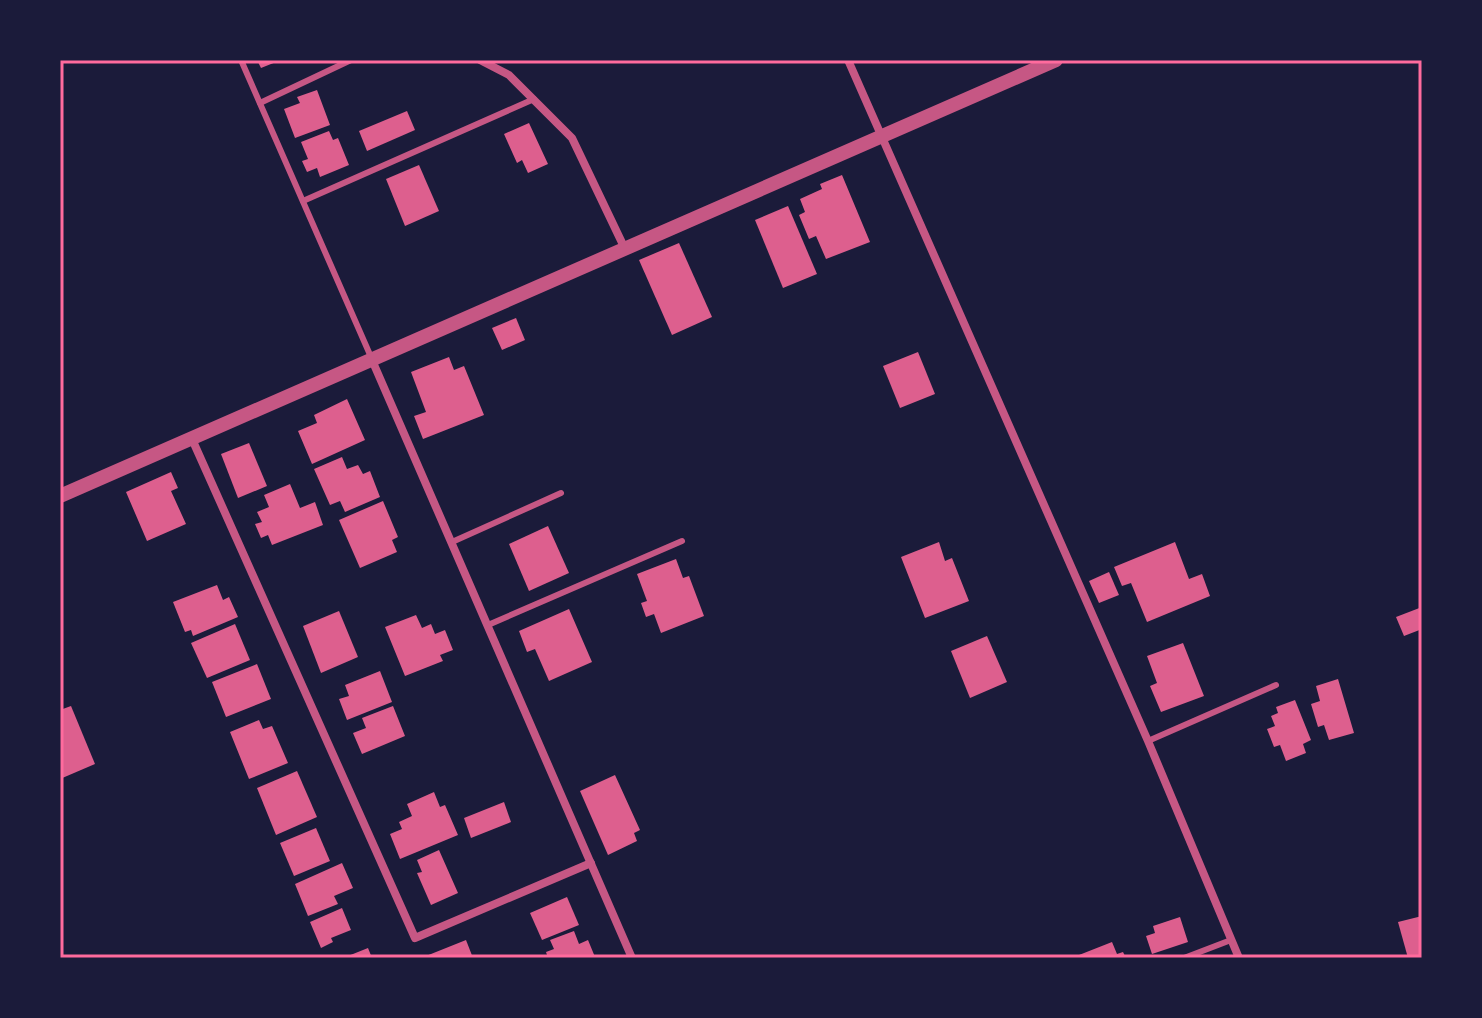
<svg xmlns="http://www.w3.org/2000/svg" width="1482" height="1018" font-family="Barlow,sans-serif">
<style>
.building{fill:#dd5f8e}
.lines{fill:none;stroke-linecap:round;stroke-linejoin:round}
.service{stroke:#c65784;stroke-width:6}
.minor{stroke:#c65784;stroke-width:8}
.tertiary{stroke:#c65784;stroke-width:14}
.neatline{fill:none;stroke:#ff6b9d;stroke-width:3}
</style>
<rect width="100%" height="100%" fill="#1b1b3a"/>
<g class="building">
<path d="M 257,60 L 281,60 L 261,68 Z"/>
<path d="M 317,90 L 330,125 L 295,138 L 284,109 L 300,103 L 297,97 Z"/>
<path d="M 407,111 L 415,130 L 367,151 L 359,131 Z"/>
<path d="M 529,123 L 548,164 L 528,173 L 522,160 L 517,163 L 504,134 Z"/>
<path d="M 329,131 L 333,140 L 338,138 L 349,165 L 320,177 L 317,168 L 307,172 L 302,161 L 308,159 L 301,142 Z"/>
<path d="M 419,165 L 439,211 L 405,226 L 386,179 Z"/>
<path d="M 842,175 L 870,242 L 826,259 L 816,236 L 809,239 L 799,215 L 805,212 L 800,199 L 822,189 L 820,184 Z"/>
<path d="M 788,206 L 817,274 L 783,288 L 755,220 Z"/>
<path d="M 679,243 L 712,317 L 672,335 L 639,260 Z"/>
<path d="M 516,318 L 525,340 L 502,350 L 492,328 Z"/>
<path d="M 918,352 L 935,394 L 900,408 L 883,366 Z"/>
<path d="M 449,357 L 454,370 L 464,366 L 484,415 L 423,439 L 414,416 L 426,412 L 411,372 Z"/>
<path d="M 347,399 L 365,440 L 312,464 L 298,431 L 317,423 L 314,415 Z"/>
<path d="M 249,443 L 267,486 L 238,498 L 221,454 Z"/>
<path d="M 342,457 L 347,469 L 358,465 L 363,474 L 370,471 L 380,497 L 345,512 L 340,501 L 330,505 L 314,469 Z"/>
<path d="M 171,472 L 178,488 L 171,491 L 186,524 L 147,541 L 126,492 Z"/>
<path d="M 290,484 L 300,508 L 315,502 L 323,525 L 272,545 L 268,535 L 261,538 L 255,524 L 262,522 L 257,512 L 269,507 L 264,495 Z"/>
<path d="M 383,501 L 398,537 L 392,540 L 397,552 L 360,568 L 339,520 Z"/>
<path d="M 548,526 L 569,573 L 529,591 L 509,544 Z"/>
<path d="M 939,542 L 945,561 L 952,558 L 969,601 L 925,618 L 901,557 Z"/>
<path d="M 1175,542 L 1189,579 L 1202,574 L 1210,596 L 1147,622 L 1131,583 L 1122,586 L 1114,567 Z"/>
<path d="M 676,559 L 683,578 L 689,576 L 704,616 L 661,633 L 654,614 L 646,617 L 641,603 L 647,601 L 637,574 Z"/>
<path d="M 1109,572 L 1119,595 L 1099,603 L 1089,581 Z"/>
<path d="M 217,585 L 223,600 L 229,597 L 238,617 L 193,636 L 191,630 L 185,632 L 173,602 Z"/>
<path d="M 1422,607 L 1422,629 L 1404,636 L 1396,617 Z"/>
<path d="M 569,609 L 592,662 L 549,681 L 535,649 L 527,652 L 519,631 Z"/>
<path d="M 339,611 L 358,657 L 321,673 L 303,626 Z"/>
<path d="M 416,615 L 422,628 L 431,624 L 435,634 L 445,630 L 453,650 L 440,655 L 443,661 L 405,676 L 385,627 Z"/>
<path d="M 235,624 L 250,660 L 207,678 L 191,643 Z"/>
<path d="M 987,636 L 1007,682 L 970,698 L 951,651 Z"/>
<path d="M 1183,643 L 1204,696 L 1161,712 L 1150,686 L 1157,683 L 1147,656 Z"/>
<path d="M 257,664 L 271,699 L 226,717 L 212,682 Z"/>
<path d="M 380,671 L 392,702 L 347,720 L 339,699 L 349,696 L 345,685 Z"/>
<path d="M 1338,679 L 1354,733 L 1329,740 L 1324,725 L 1318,727 L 1311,704 L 1320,701 L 1316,686 Z"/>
<path d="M 1295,700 L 1311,740 L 1303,744 L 1306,753 L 1286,761 L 1280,745 L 1274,747 L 1267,729 L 1275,726 L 1271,716 L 1278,713 L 1276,707 Z"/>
<path d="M 71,706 L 95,764 L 60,779 L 60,710 Z"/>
<path d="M 393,706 L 405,736 L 362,754 L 353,733 L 366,728 L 362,718 Z"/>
<path d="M 259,720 L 263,729 L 272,726 L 288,763 L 249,779 L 230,732 Z"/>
<path d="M 297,771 L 317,817 L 276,835 L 257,788 Z"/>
<path d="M 615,775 L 640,830 L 634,833 L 637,841 L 608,855 L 580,791 Z"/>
<path d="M 434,792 L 440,807 L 445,805 L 458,835 L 400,859 L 390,834 L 402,829 L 399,822 L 412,816 L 407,804 Z"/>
<path d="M 504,802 L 511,822 L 471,838 L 464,818 Z"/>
<path d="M 316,828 L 330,861 L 294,876 L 280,843 Z"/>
<path d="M 439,850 L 458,893 L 431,905 L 417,873 L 422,872 L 417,860 Z"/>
<path d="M 342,863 L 353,888 L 334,896 L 338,904 L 308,916 L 295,884 Z"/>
<path d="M 567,897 L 579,925 L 542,940 L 530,913 Z"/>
<path d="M 342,908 L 351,930 L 331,938 L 333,942 L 321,948 L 310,922 Z"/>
<path d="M 1422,916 L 1422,958 L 1408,958 L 1398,922 Z"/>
<path d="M 1180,917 L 1188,942 L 1152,954 L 1146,936 L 1155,933 L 1153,926 Z"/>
<path d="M 574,931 L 579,944 L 588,940 L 595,957 L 548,958 L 546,952 L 554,949 L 550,940 Z"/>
<path d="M 466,940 L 473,958 L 421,958 Z"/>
<path d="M 1112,942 L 1117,954 L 1123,952 L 1126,958 L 1080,958 L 1079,955 Z"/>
<path d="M 368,948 L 372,958 L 343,958 Z"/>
</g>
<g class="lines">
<g class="service">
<path d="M 241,60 L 371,357"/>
<path d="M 260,103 L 351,60"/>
<path d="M 303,201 L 534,99"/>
<path d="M 452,542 L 561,493"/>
<path d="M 488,625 L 682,541"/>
<path d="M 1148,741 L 1276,685"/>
<path d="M 1184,958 L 1231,940"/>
</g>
<g class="minor">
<path d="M 480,60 L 509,75 L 572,138 L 625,249"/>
<path d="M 848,60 L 1148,741 L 1239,958"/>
<path d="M 372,360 L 632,958"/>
<path d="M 192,439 L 415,938 L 591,863"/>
</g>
<path class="tertiary" d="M 60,496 L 1056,60"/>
</g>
<rect width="1482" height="1018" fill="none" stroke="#1b1b3a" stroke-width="124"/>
<rect x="62" y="62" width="1358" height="894" class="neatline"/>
</svg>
